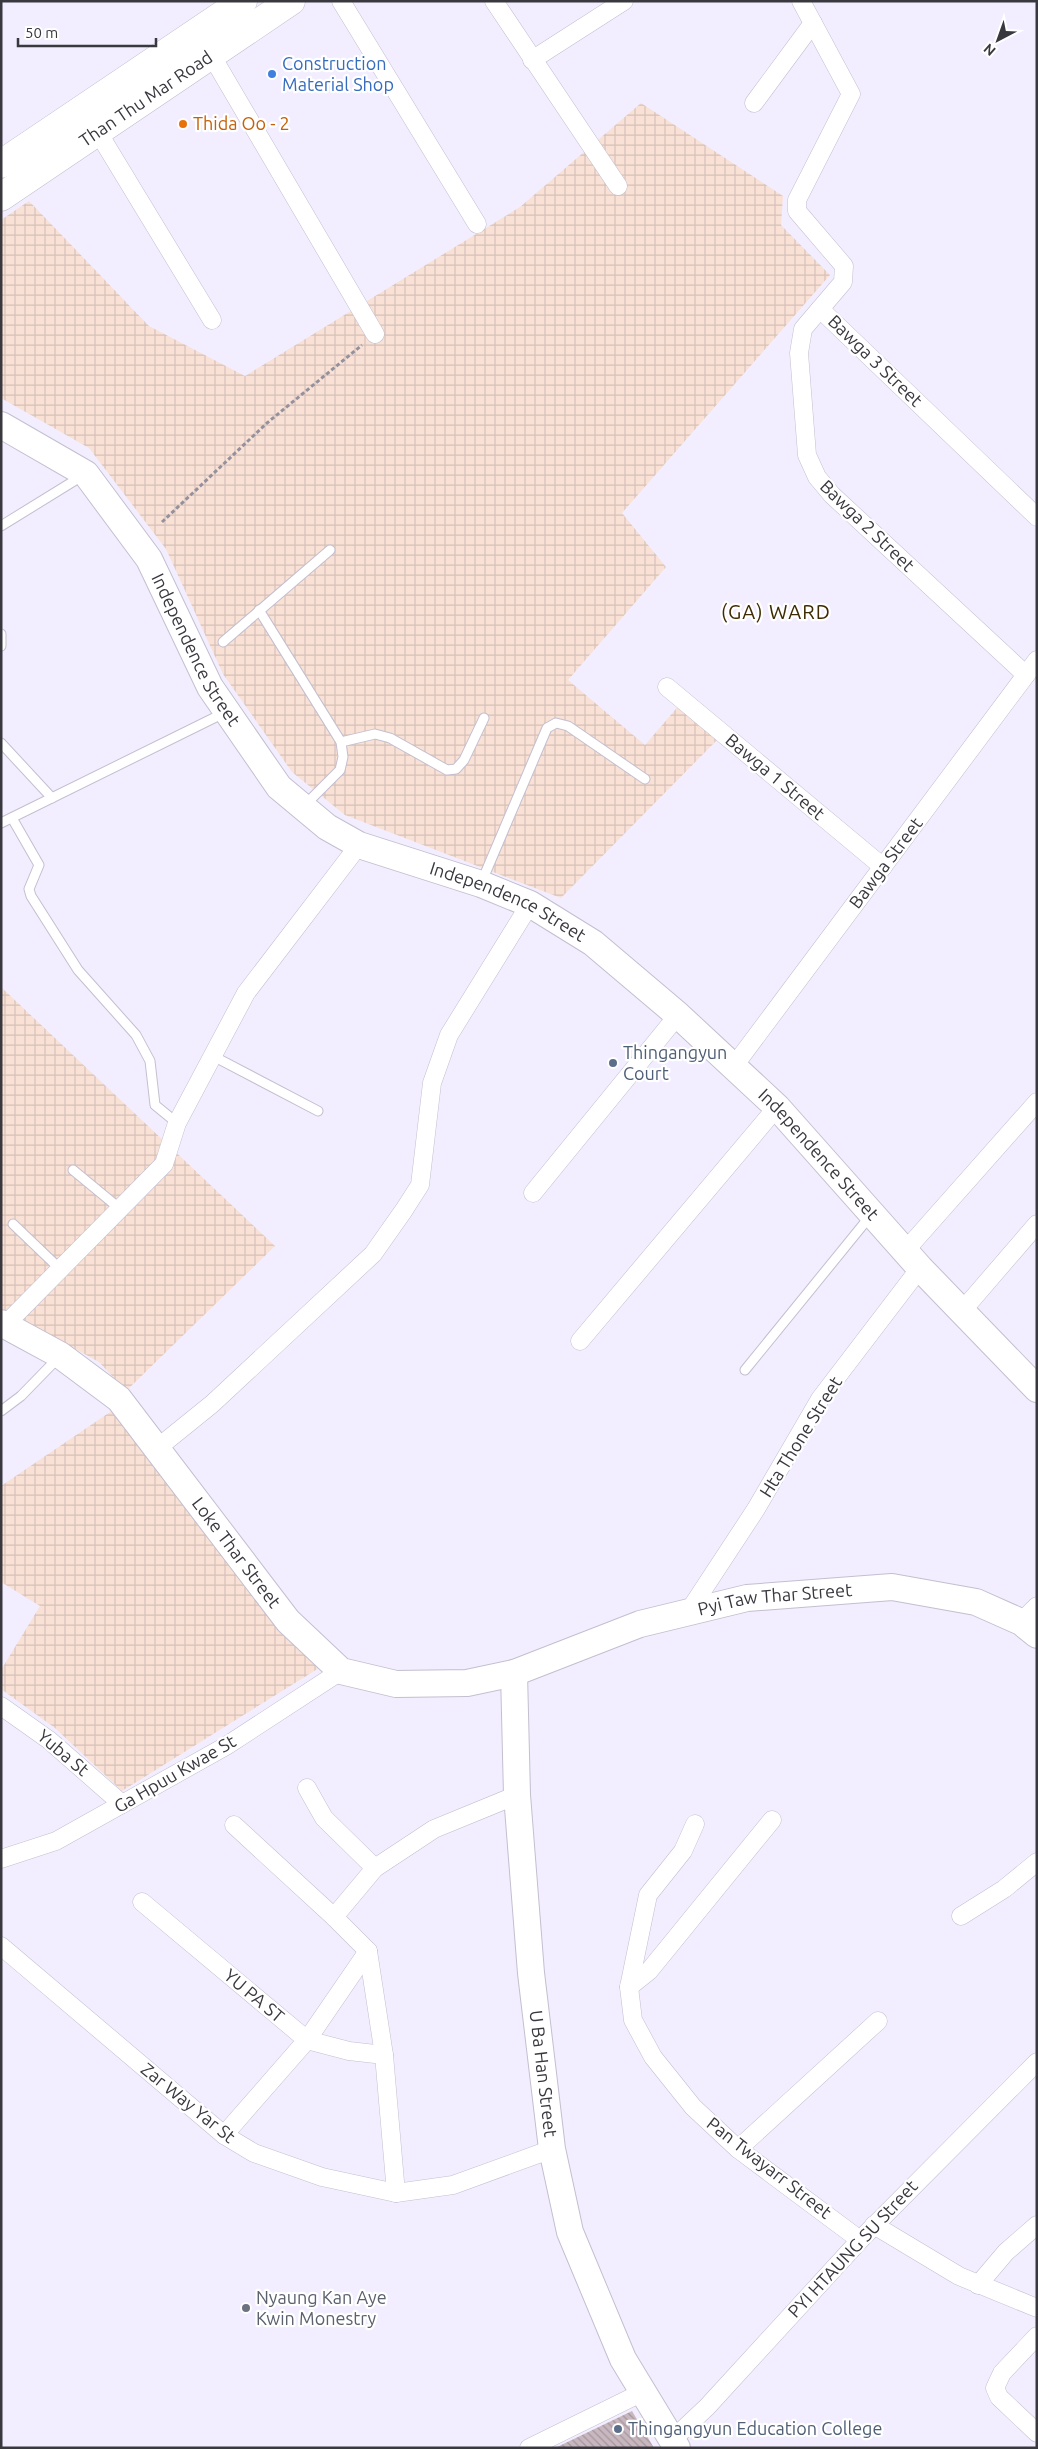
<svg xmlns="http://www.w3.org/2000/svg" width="1038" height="2449" font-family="Ubuntu,sans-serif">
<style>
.industrial{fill:url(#industrial-grid)}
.building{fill:url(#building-back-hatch)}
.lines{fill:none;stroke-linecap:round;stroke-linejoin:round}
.lane-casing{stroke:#c4bfcf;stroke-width:11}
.street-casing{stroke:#c4bfcf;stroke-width:19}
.secondary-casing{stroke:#c4bfcf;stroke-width:28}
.primary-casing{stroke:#c4bfcf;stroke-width:29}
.path{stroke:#94919d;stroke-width:3;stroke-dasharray:4 2.5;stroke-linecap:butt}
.lane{stroke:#fff;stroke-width:9}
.street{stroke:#fff;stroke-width:18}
.secondary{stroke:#fff;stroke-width:26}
.primary{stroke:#fff;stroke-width:28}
.shop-dot{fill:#3f7fe0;stroke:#fff;stroke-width:2}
.food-dot{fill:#e8710a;stroke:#fff;stroke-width:2}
.service-dot{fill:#5c6f8a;stroke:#fff;stroke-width:2}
.worship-dot{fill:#6b7280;stroke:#fff;stroke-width:2}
.labels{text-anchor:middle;stroke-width:4.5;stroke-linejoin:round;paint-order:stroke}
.shop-label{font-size:18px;fill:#366cbe;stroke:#fff;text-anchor:start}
.street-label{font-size:18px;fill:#3a383f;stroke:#fff}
.food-label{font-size:18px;fill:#c56008;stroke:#fff;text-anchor:start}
.service-label{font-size:18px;fill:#4e5e75;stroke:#fff;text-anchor:start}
.worship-label{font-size:18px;fill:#5b616d;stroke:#fff;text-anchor:start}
.quarter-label{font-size:20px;letter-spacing:1px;fill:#3f2b03;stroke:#fff}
</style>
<defs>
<pattern id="industrial-grid" width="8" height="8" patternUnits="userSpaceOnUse" patternTransform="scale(1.25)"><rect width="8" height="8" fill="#f9e1d6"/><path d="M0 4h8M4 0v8" fill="none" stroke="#d6c2b9"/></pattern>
<pattern id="building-back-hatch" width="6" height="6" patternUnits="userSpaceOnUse" patternTransform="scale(1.25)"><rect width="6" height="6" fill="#c9b7c0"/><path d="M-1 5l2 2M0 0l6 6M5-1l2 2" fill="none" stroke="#a4969d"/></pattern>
</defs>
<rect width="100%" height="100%" fill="#f2eeff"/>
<g class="industrial">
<path d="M 641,103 L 783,196 L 781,225 L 830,275 L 622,513 L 666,567 L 568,680 L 645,745 L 681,703 L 720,737 L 561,898 L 345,815 L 292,772 L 223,674 L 166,549 L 89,448 L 1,398 L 1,220 L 29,201 L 149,326 L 245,376 L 520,207 Z"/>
<path d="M 1,987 L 275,1246 L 126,1391 L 99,1362 L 1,1308 Z"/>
<path d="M 113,1410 L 280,1632 L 319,1668 L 122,1791 L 55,1728 L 1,1689 L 1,1670 L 40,1606 L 1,1582 L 1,1486 Z"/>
</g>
<path class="building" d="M 632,2411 L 654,2448 L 555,2448 Z"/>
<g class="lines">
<defs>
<g id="lane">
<path d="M 1,526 L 82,476"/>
<path d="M 259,610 L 341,742 L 343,757 L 340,770 L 305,805"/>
<path d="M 1,634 L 1,646"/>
<path d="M 223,642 L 330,550"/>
<path d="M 341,742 L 375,734 L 390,738 L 447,770 L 456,769 L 464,760 L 484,718"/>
<path d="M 1,743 L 52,798"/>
<path d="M 12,818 L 39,865 L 29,889 L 31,896 L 78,970 L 136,1035 L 150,1061 L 155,1105 L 177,1123"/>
<path d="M 1,823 L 224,713"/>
<path d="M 482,881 L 547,728 L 556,723 L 568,726 L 645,779"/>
<path d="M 213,1056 L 318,1111"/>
<path d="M 73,1170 L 119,1208"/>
<path d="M 13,1224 L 60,1269"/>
<path d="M 745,1370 L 871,1215"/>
<path d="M 1,1411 L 21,1396 L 59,1357"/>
</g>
<g id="street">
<path d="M 341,1 L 477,224"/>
<path d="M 494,1 L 618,186"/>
<path d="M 801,1 L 851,94 L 797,200 L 797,211 L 844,266 L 843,282 L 820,309 L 1037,517"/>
<path d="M 206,46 L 375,334"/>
<path d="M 532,60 L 624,1"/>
<path d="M 754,103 L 813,23"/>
<path d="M 93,124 L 212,320"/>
<path d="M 820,309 L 803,329 L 799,353 L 807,455 L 817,477 L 832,495 L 1026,675"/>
<path d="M 667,687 L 883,867"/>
<path d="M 734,1066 L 1037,660"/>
<path d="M 533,1193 L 678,1015"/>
<path d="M 905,1251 L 1037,1102"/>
<path d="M 962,1311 L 1037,1224"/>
<path d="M 5,1325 L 164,1164 L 177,1123 L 246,993 L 359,845"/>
<path d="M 580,1341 L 777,1107"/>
<path d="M 155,1450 L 212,1404 L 373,1254 L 404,1210 L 420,1185 L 432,1083 L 449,1035 L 530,904"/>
<path d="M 689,1611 L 756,1509 L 820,1399 L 920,1268"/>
<path d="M 1021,1622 L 1037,1606"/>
<path d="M 1,1706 L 49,1740 L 122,1804"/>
<path d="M 307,1788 L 324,1818 L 375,1868"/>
<path d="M 695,1824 L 683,1851 L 648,1895 L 629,1987 L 633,2020 L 653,2057 L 693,2107 L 738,2149 L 860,2240"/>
<path d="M 234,1825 L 334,1917 L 368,1951 L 384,2055 L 396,2193"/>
<path d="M 1,1859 L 56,1841 L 226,1746 L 341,1671"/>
<path d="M 142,1902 L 307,2040 L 349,2051 L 384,2055"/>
<path d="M 961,1916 L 1004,1889 L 1037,1862"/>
<path d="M 334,1917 L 375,1868 L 434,1829 L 517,1795"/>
<path d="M 1,1946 L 224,2135 L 254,2153 L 322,2177 L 396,2193 L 453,2185 L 552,2149"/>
<path d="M 629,1987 L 649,1971 L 772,1820"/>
<path d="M 224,2135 L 307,2040 L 368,1951"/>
<path d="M 738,2149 L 878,2021"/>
<path d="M 874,2225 L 959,2276 L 1037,2308"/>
<path d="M 978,2285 L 1006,2252 L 1037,2225"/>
<path d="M 1037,2336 L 1002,2373 L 995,2388 L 999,2397 L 1037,2433"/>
<path d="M 672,2440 L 707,2407 L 860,2240 L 1037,2062"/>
<path d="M 529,2448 L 643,2392"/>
</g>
<g id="secondary">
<path id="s1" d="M 1,425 L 86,474 L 149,559 L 210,687 L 279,787 L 327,827 L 359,845 L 481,884 L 530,904 L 593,943 L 678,1015 L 777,1107 L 920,1268 L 1037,1389"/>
<path id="s2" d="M 1,1323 L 60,1355 L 119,1399 L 288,1621 L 341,1671 L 396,1684 L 467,1683 L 514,1673 L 640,1624 L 747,1598 L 892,1587 L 976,1602 L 1021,1622 L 1037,1635"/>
<path id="s3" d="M 514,1673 L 517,1795 L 531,1973 L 552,2149 L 570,2232 L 623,2359 L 677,2448"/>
</g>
<g id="primary">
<path d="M 1,164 L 243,1"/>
<path id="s4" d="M 1,197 L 291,1"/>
</g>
</defs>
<use href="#lane" class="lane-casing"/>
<use href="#street" class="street-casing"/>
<use href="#secondary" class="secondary-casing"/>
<use href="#primary" class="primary-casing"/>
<path class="path" d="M 162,522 L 267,423 L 362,345"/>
<use href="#lane" class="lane"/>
<use href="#street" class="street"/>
<use href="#secondary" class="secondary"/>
<use href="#primary" class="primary"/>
</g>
<circle class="shop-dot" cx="272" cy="74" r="5"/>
<circle class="food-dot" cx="183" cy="124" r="5"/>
<g class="service-dot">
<circle cx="613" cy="1063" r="5"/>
<circle cx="618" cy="2429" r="5"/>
</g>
<circle class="worship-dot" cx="246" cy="2308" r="5"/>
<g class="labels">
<g class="shop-label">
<text x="282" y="70">Construction<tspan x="282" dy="21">Material Shop</tspan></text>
</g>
<g class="street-label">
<text dy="6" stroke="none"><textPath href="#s4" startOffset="175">Than Thu Mar Road</textPath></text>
<text transform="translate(875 361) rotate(44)" y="6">Bawga 3 Street</text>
<text transform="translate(867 526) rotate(44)" y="6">Bawga 2 Street</text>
<text dy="6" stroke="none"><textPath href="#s1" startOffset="306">Independence Street</textPath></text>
<text transform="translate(775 777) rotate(40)" y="6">Bawga 1 Street</text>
<text transform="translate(886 863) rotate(-53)" y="6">Bawga Street</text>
<text dy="6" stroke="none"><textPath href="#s1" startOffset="726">Independence Street</textPath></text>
<text dy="6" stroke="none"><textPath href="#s1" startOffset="1131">Independence Street</textPath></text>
<text transform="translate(801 1437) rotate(-58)" y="6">Hta Thone Street</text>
<text dy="6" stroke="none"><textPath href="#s2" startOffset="334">Loke Thar Street</textPath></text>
<text dy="6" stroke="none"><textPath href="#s2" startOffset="941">Pyi Taw Thar Street</textPath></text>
<text transform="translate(63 1753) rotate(40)" y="6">Yuba St</text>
<text transform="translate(175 1774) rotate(-30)" y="6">Ga Hpuu Kwae St</text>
<text transform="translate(254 1996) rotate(40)" y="6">YU PA ST</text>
<text dy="6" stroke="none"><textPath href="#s3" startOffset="402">U Ba Han Street</textPath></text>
<text transform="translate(188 2103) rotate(39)" y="6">Zar Way Yar St</text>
<text transform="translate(769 2168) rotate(38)" y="6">Pan Twayarr Street</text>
<text transform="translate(853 2249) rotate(-47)" y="6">PYI HTAUNG SU Street</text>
</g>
<g class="food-label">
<text x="193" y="130">Thida Oo - 2</text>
</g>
<g class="service-label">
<text x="623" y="1059">Thingangyun<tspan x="623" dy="21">Court</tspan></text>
<text x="628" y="2435">Thingangyun Education College</text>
</g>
<g class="worship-label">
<text x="256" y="2304">Nyaung Kan Aye<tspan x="256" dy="21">Kwin Monestry</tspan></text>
</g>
<g class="quarter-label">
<text x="776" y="619">(GA) WARD</text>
</g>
</g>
<rect width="1038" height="2449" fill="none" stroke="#3a383f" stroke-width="5"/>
<g transform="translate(998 40) rotate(221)" stroke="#ffffff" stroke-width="4" paint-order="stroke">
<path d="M0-4L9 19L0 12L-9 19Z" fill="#3a383f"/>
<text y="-8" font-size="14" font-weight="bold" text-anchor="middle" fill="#3a383f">N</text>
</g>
<path d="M18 38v8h138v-8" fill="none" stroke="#3a383f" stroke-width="2.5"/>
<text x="25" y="38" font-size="15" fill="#3a383f" stroke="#ffffff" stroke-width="4" paint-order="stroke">50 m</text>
</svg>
